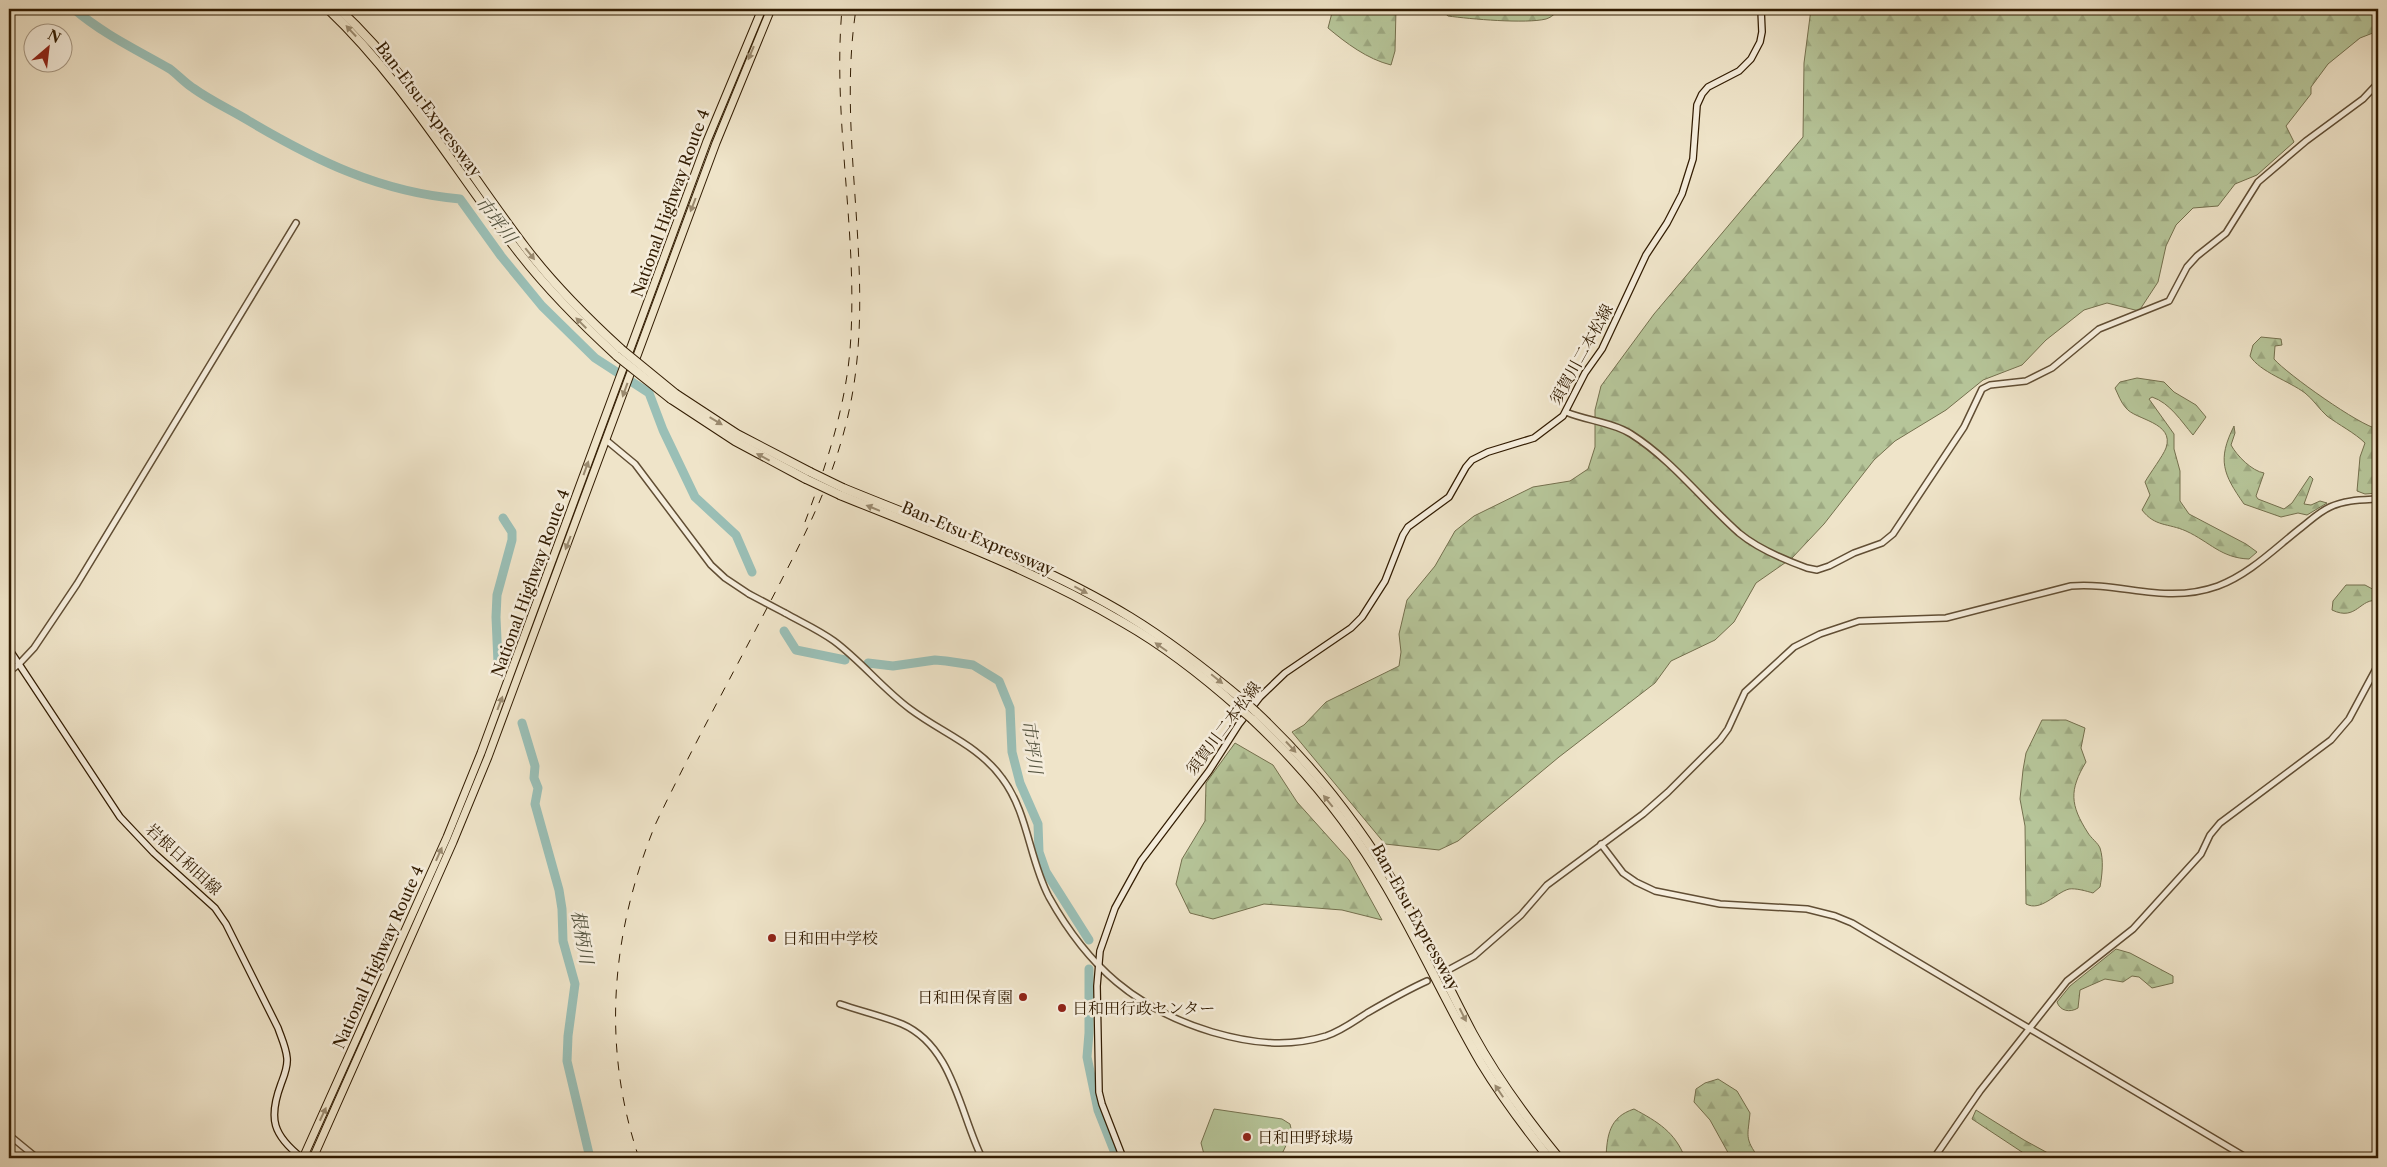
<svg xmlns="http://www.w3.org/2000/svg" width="2387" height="1167" font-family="'Libre Caslon Text','Noto Serif JP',serif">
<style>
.forest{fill:url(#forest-firs);stroke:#74704e}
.pitch{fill:#b6c599;stroke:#74704e}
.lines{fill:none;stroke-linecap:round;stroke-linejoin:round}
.river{stroke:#9abfb6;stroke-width:9}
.tertiary-tunnel{stroke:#c9bca1;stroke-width:5;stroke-dasharray:5 2.5;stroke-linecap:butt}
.tertiary-casing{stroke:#614e34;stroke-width:8}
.secondary-casing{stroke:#321c02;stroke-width:8}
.trunk-casing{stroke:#321c02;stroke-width:9}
.motorway-casing{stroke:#321c02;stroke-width:10}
.tertiary{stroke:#f5eddc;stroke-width:5}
.secondary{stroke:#f5eddc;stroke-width:5.5}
.trunk{stroke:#efe4c9;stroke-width:7}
.motorway{stroke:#efe4c9;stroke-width:8}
.rail{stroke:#321c02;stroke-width:1;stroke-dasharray:9 9;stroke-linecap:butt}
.tertiary-bridge-casing{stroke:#614e34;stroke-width:8;stroke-linecap:butt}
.motorway-bridge-casing{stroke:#321c02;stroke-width:10;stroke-linecap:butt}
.tertiary-bridge{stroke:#f5eddc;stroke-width:5}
.motorway-bridge{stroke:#efe4c9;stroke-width:8}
.oneway{fill:#9a8a6f}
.poi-dot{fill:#8f2418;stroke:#f5eddc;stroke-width:2}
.labels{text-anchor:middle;stroke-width:5;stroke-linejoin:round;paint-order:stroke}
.street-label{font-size:16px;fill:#321c02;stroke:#f5eddc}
.poi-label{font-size:16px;fill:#321c02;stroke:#f5eddc;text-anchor:start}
.water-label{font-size:18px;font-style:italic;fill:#565541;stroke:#f5eddc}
</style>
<defs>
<pattern id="forest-firs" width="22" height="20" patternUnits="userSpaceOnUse" patternTransform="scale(1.25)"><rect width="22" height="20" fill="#b6c599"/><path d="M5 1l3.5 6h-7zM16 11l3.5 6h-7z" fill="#9da982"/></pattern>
</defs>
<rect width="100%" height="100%" fill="#efe4c9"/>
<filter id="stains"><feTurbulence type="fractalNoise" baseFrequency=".004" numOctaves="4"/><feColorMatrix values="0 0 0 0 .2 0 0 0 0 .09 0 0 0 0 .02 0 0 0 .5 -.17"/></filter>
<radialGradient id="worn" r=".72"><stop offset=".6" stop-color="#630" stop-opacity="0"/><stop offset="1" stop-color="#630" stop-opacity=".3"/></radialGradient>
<g class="forest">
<path d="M 1333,9 L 1396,9 L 1395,51 L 1391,65 C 1367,59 1346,43 1328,28 Z"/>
<path d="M 1440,9 L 1558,9 C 1555,14 1552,17 1546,19 C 1526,24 1470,19 1448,16 Z"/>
<path d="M 1811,9 L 2378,9 L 2378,31 L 2360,38 L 2328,64 L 2311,87 L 2311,94 L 2286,126 L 2294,142 L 2257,175 L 2235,184 L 2218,206 L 2193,208 L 2176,225 L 2166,246 L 2158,282 L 2139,311 L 2107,303 L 2084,310 L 2046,340 L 2022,365 L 1983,380 L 1946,410 L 1895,441 L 1874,460 L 1824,524 L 1792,558 L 1756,583 L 1734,622 L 1715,640 L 1671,661 L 1655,683 L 1559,757 L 1458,841 L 1439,850 L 1385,844 L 1292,732 L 1304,725 L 1326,702 L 1399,666 L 1401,652 L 1399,634 L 1407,600 L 1435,566 L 1455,531 L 1474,516 L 1533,487 L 1570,481 L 1588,469 L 1595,447 L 1595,410 L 1601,386 L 1654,314 L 1803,137 L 1804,63 Z"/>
<path d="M 2261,337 L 2281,339 L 2282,345 L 2275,346 L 2274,359 C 2287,374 2360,426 2378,429 L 2378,493 L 2365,494 L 2357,491 L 2360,457 L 2365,443 C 2355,433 2339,425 2327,416 C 2319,409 2313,399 2305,393 C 2289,381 2260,372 2250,356 L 2253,345 Z"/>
<path d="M 2137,378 L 2164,382 L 2174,392 L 2196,405 L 2206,417 L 2193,435 C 2181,421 2170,403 2152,397 L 2149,399 L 2174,434 L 2174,449 L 2180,471 L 2180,501 L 2189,514 L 2246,544 L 2257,552 L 2249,559 C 2221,558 2210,542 2186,531 C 2168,523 2155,527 2142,510 L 2150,495 L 2145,482 C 2150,473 2163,456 2166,448 C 2175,422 2135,420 2126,408 C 2121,403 2118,394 2115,388 L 2120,382 Z"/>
<path d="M 2234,426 L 2235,433 L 2231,445 C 2237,456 2252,471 2264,473 L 2256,496 L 2258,499 L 2284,509 L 2292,503 L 2310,476 L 2313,479 L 2304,504 L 2311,505 L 2320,501 L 2327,503 L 2307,515 L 2298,513 L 2281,517 L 2244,504 C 2223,474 2217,460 2234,426 Z"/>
<path d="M 2346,585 L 2365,585 L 2378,592 L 2378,601 C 2360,597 2357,622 2332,610 L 2333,601 Z"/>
<path d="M 2042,720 L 2066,720 L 2085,728 L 2081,748 L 2086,762 C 2069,790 2070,805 2088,833 C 2091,838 2098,843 2100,848 C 2104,860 2102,876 2100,887 L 2093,893 C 2086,891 2076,888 2069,889 C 2055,893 2041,912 2026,904 L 2025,826 L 2020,799 L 2023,770 L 2026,753 Z"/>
<path d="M 1235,743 L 1273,765 L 1297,802 L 1349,860 L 1382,920 L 1342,910 L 1264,904 L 1213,919 L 1190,913 L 1176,884 L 1182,859 L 1205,821 L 1206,783 Z"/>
<path d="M 2116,949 L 2130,953 L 2173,976 L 2173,983 L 2152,988 L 2139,977 L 2132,976 L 2123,982 L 2105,979 L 2080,990 L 2078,1008 C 2070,1013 2060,1011 2057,1002 L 2070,986 Z"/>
<path d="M 1718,1079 L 1737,1091 L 1750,1113 C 1748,1136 1744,1138 1759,1158 L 1731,1158 L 1710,1120 L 1694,1102 L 1696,1089 L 1705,1083 Z"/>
<path d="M 1634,1109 C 1658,1122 1675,1132 1685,1158 L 1606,1158 C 1607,1136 1609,1117 1634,1109 Z"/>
<path d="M 1976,1110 L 2024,1140 L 2057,1158 L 2031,1158 L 1972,1119 Z"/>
</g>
<path class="pitch" d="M 1214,1109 L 1282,1119 L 1290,1124 L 1292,1133 L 1280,1158 L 1205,1158 L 1201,1143 Z"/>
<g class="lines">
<g class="river">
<path d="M 74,9 C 103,34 137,50 170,69 C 178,75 185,83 193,88 C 211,101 231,110 249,121 C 317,161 380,192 460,199 L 501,256 L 542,306 L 595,358 L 649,393 L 663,430 L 695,497 L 736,535 L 752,572"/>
<path d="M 784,631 L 796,650 L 845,660"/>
<path d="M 498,663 L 496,617 L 497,595 L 512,540 L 512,532 L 503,518"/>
<path d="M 868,663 L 893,666 L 935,660 L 946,661 L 973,665 L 999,681 L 1010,708 L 1012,752 L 1020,783 L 1038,824 L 1039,852 L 1046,872 L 1089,940"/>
<path d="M 522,723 L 535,766 L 534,778 L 538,788 L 535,804 L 559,890 L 562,909 L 563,941 L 575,984 L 568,1036 L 567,1061 L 590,1158"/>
<path d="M 1089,969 L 1089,1033 L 1087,1057 L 1098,1110 L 1117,1158"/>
</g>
<path class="tertiary-tunnel" d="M 1427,981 L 1450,969"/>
<defs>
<g id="tertiary">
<path d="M 1566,412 C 1587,421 1612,422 1631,434 C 1672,460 1703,501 1739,533 C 1757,548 1785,560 1807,568 L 1817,570 L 1829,566 L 1854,553 L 1882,543 L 1893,534 L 1964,427 L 1982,389 L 1990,385 L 2026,381 L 2052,368 L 2099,329 L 2169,301 L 2187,267 L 2197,256 L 2226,233 L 2258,182 L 2306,141 L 2363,99 L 2378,83"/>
<path d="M 606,440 L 635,464 L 711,565 L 725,578 L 749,594"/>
<path d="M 785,613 C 801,622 819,630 834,641 C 861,661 883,689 910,709 C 942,733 978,745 1002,778 C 1028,812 1029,859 1049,897 C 1088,967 1136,1009 1212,1032 C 1250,1043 1287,1048 1326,1036 C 1341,1031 1353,1022 1367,1013 C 1386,1002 1407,990 1427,981"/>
<path d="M 9,672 L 19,664 L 34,648 L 77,584 L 296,223"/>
<path d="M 1601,844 L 1623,873 L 1636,882 L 1655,891 L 1720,904 L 1807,909 L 1835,916 L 1852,923 L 2247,1158"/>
<path d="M 1450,969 L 1474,956 L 1521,915 L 1547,885 L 1643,814 L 1668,792 L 1720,740 L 1728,729 L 1745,692 L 1794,647 L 1820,634 L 1859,621 L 1946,618 L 2071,586 C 2123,582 2165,605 2218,586 C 2250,574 2275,548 2302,527 C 2311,520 2319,512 2330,507 C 2345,500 2361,500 2378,499"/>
<path d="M 840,1004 C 860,1011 882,1016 902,1024 C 953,1046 960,1114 982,1158"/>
<path d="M 9,1135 L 37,1158"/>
<path d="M 1934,1158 L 1980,1091 L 2067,981 L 2133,929 L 2201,854 L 2210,835 L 2220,823 L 2331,740 L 2349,719 L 2378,665"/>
</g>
<g id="secondary">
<path d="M 9,649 L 120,817 L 154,853 L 215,908 L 226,924 L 278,1028 C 281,1037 286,1047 287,1058 C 288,1067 284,1076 281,1084 C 268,1119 273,1135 302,1158"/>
<path d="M 1123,1158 L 1102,1104 L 1099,1092 L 1097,986 L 1100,951 L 1115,908 L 1141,861 L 1209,771 L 1239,724 L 1260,697 L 1285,673 L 1351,628 L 1362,617 L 1385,581 L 1403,535 L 1408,527 L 1449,497 L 1466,467 L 1472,460 L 1488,452 L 1534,438 L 1563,416 L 1585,373 L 1602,349 L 1646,255 L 1667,223 L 1682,194 L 1693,159 L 1697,105 L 1702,94 L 1708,87 L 1739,71 L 1751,59 L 1760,42 L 1762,32 L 1761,9"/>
</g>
<g id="trunk">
<path d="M 303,1158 L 447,837 L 481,753 L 707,141 L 762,9"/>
<path d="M 313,1158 L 453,842 L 488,757 L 716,143 L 771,9"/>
</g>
<g id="motorway">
<path d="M 328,9 C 404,81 456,172 520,254 C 549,291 582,324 617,356"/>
<path d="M 339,9 C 413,78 464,167 525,247 C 553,284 586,317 621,349"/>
<path d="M 676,394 L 737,434 L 810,472"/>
<path d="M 671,399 L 735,441 L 806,479"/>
<path d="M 843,488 C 940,528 1040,562 1130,617 C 1171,642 1209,672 1245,702"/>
<path d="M 840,495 C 936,534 1035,570 1124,623 C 1166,647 1204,677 1240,709"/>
<path d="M 1256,712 C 1313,765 1360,826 1400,893 C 1426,938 1448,987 1473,1034 C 1497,1078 1527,1119 1559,1158"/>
<path d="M 1252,719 C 1304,768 1350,824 1386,886 C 1420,944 1447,1005 1481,1063 C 1501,1096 1525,1128 1549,1158"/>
</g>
</defs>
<use href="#tertiary" class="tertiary-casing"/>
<use href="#secondary" class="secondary-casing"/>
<use href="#trunk" class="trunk-casing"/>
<use href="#motorway" class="motorway-casing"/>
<use href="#tertiary" class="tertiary"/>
<use href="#secondary" class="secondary"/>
<use href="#trunk" class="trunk"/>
<use href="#motorway" class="motorway"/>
<g class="rail">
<path d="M 805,522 C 826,466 845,409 850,350 C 859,236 832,122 842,9"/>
<path d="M 639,1158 C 601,1046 611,932 656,823 C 691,750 730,679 767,608 C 806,533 841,469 854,384 C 873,259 837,133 856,9"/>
</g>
<defs>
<path id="tertiary-bridge" d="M 749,594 L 785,613"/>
<g id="motorway-bridge">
<path d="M 621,349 L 676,394"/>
<path d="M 617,356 L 671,399"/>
<path d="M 810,472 L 843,488"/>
<path d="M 806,479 L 840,495"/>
<path d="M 1245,702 L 1256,712"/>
<path d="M 1240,709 L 1252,719"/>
</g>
</defs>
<use href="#tertiary-bridge" class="tertiary-bridge-casing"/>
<use href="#motorway-bridge" class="motorway-bridge-casing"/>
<use href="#tertiary-bridge" class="tertiary-bridge"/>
<use href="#motorway-bridge" class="motorway-bridge"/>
</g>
<defs><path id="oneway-solid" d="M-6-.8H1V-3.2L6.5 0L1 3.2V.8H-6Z" transform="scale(1.25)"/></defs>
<g class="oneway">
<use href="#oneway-solid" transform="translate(351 31) rotate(-133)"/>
<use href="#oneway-solid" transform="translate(751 53) rotate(113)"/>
<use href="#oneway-solid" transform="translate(693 205) rotate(111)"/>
<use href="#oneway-solid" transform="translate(530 254) rotate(51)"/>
<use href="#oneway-solid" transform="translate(581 323) rotate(-135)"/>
<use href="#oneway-solid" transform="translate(625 390) rotate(110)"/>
<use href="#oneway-solid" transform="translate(716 421) rotate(31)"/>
<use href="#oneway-solid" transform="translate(763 457) rotate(-152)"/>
<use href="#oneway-solid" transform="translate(586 468) rotate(-70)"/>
<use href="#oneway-solid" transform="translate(873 508) rotate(-158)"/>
<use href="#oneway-solid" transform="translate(568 543) rotate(111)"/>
<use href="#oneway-solid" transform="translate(1081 590) rotate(28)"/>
<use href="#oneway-solid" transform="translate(1161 647) rotate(-145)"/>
<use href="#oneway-solid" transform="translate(1217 679) rotate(39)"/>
<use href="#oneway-solid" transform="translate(500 703) rotate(-69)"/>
<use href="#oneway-solid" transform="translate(1291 747) rotate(47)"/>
<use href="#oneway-solid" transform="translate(1328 801) rotate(-129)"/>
<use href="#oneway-solid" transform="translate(439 854) rotate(-66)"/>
<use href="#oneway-solid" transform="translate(1463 1015) rotate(63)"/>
<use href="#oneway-solid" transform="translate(1499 1091) rotate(-124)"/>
<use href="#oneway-solid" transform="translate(323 1114) rotate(-65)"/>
</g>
<g class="poi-dot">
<circle cx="772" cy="938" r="5"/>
<circle cx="1023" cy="997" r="5"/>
<circle cx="1062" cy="1008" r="5"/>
<circle cx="1247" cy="1137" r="5"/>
</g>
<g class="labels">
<g class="street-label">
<text transform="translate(429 109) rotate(53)" y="6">Ban-Etsu Expressway</text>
<text transform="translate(670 203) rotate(-70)" y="6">National Highway Route 4</text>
<text transform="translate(1581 354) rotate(-61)" y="6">須賀川二本松線</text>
<text transform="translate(978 538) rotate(23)" y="6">Ban-Etsu Expressway</text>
<text transform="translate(530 583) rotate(-70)" y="6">National Highway Route 4</text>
<text transform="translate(1223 728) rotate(-53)" y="6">須賀川二本松線</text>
<text transform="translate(184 859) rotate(43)" y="6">岩根日和田線</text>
<text transform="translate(1416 917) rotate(61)" y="6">Ban-Etsu Expressway</text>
<text transform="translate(378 957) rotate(-66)" y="6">National Highway Route 4</text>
</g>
<g class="poi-label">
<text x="782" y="944">日和田中学校</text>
<text x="1013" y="1003" text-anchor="end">日和田保育園</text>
<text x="1072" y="1014">日和田行政センター</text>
<text x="1257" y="1143">日和田野球場</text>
</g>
<g class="water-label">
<text transform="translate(496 220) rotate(52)" y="6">市坪川</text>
<text transform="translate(1032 747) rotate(82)" y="6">市坪川</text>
<text transform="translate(582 937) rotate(80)" y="6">根柄川</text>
</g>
</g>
<rect width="2387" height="1167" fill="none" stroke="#efe4c9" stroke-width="30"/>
<rect x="10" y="10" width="2367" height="1147" fill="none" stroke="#321c02" stroke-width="2.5"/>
<rect x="15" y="15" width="2357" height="1137" fill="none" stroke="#321c02"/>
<g transform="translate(48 48) rotate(28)"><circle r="24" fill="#f5eddc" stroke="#a79985"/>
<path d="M0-4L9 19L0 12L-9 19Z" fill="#8f2418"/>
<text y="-8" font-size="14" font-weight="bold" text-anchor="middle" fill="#321c02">N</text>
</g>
<rect width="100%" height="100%" filter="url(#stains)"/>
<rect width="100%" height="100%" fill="url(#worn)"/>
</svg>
